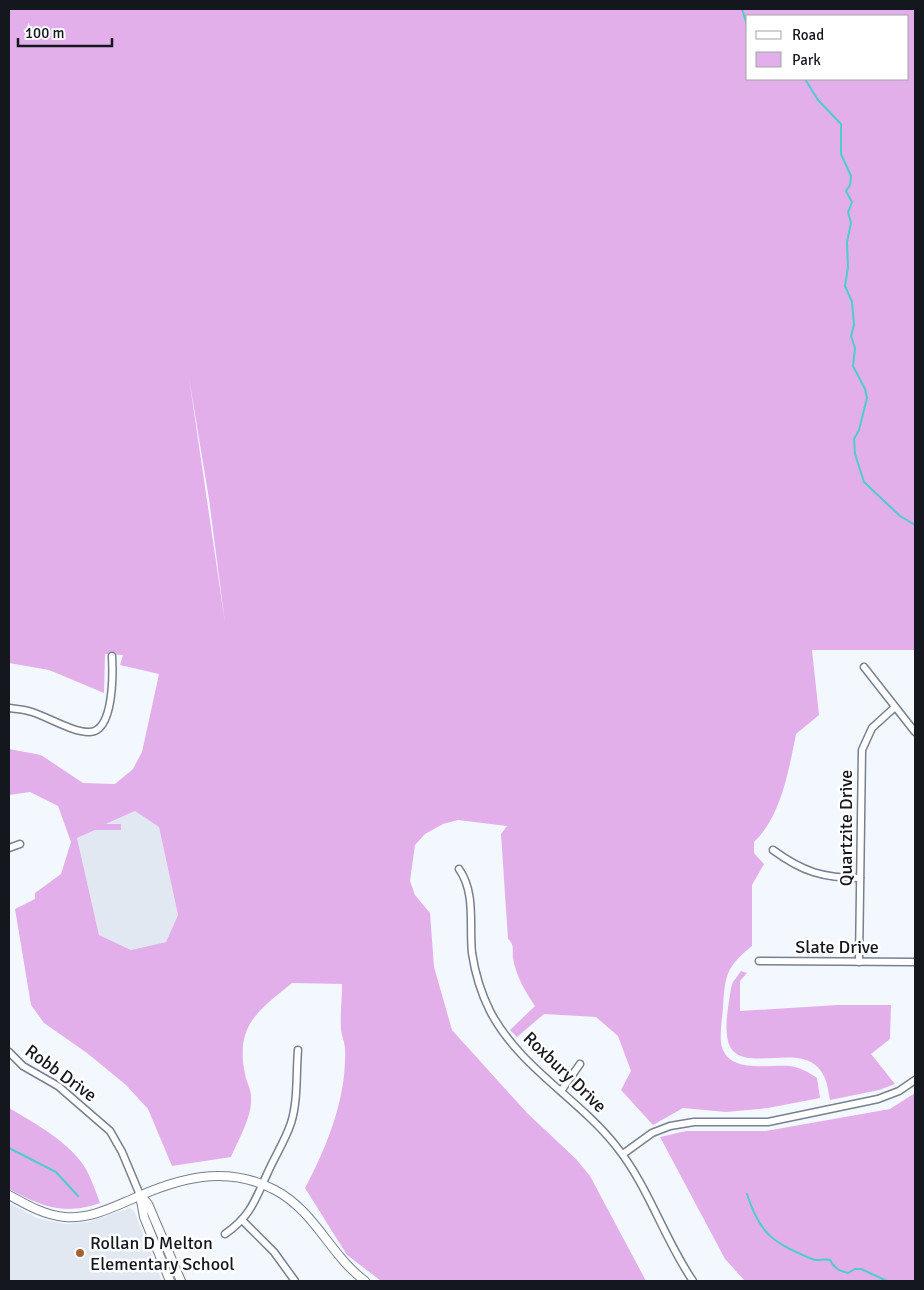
<svg xmlns="http://www.w3.org/2000/svg" width="924" height="1290" font-family="Signika,sans-serif">
<style>
.built{fill:#e2e8f2}
.green{fill:#e3afea;fill-rule:evenodd}
.lines{fill:none;stroke-linecap:round;stroke-linejoin:round}
.stream{stroke:#4dccd2;stroke-width:2}
.minor-casing{stroke:#76808f;stroke-width:9}
.tertiary-casing{stroke:#76808f;stroke-width:10}
.minor{stroke:#fff;stroke-width:6}
.tertiary{stroke:#fff;stroke-width:8}
.poi-dot{fill:#a66232;stroke:#fff;stroke-width:2}
.labels{text-anchor:middle;stroke-width:5;stroke-linejoin:round;paint-order:stroke}
.street-label{font-size:18px;fill:#14181e;stroke:#fff}
.poi-label{font-size:18px;fill:#14181e;stroke:#fff;text-anchor:start}
</style>
<rect width="100%" height="100%" fill="#f3f8ff"/>
<g class="built">
<path d="M 135,811 L 159,826 L 178,915 L 166,942 L 131,950 L 99,935 L 77,838 L 95,830 L 121,830 L 105,825 Z"/>
<path d="M 9,1203 L 37,1218 L 65,1224 L 88,1222 L 130,1208 L 134,1211 L 162,1281 L 9,1281 Z"/>
</g>
<g class="green">
<path d="M 9,9 L 915,9 L 915,650 L 812,650 L 819,715 L 796,734 C 789,769 781,817 754,842 L 754,853 L 764,864 L 752,885 L 752,946 C 726,967 725,975 723,1008 C 722,1019 720,1032 721,1042 C 725,1075 769,1064 789,1066 C 800,1067 808,1072 817,1078 L 820,1098 L 768,1108 L 726,1112 L 683,1108 L 653,1125 L 621,1090 L 631,1071 L 618,1036 L 596,1017 L 544,1014 L 517,1037 L 510,1030 L 535,1006 C 525,991 516,976 513,958 C 512,950 515,945 508,939 L 501,834 L 507,826 L 458,820 L 443,824 L 425,834 L 415,845 L 410,881 L 415,895 L 430,913 L 434,967 L 452,1030 L 527,1113 L 576,1159 L 590,1176 L 646,1281 L 381,1281 L 347,1255 L 305,1188 C 327,1147 347,1097 345,1049 C 345,1043 342,1037 341,1030 C 340,1015 342,1000 342,984 L 292,983 C 258,1011 235,1025 245,1074 C 246,1081 251,1089 251,1096 C 253,1116 238,1140 231,1157 L 172,1166 L 148,1109 L 126,1085 L 87,1053 L 44,1023 L 31,1005 L 15,909 L 35,899 L 35,893 L 61,874 L 71,842 L 58,806 L 30,792 L 9,795 L 9,749 L 41,755 L 83,783 L 115,784 L 133,769 L 142,752 L 159,674 L 120,665 L 123,655 L 105,654 L 104,693 L 49,670 L 9,663 ZM 748,16 L 908,16 L 908,79 L 748,79 ZM 189,378 L 209,499 L 225,623 ZM 135,811 L 159,827 L 178,915 L 166,942 L 131,950 L 99,935 L 77,838 L 95,830 L 121,830 L 121,824 L 106,824 Z"/>
<path d="M 741,971 L 747,973 L 740,981 L 740,1011 L 837,1005 L 891,1005 L 890,1039 L 871,1054 L 895,1084 L 879,1090 L 830,1100 C 828,1090 827,1079 821,1071 C 799,1038 731,1082 727,1035 C 725,1020 729,1003 731,988 L 733,982 Z"/>
<path d="M 915,1093 L 915,1281 L 745,1281 L 725,1259 L 660,1137 L 686,1131 L 766,1131 L 890,1109 Z"/>
<path d="M 9,1108 C 34,1123 72,1143 87,1171 C 92,1181 96,1192 100,1203 C 63,1216 41,1206 9,1189 Z"/>
</g>
<g class="lines">
<g class="stream">
<path d="M 742,9 L 748,28"/>
<path d="M 805,79 L 818,100 L 841,124 L 841,154 L 851,176 L 850,185 L 846,191 L 852,202 L 848,212 L 851,223 L 847,242 L 848,267 L 845,286 L 852,302 L 854,325 L 851,336 L 855,348 L 853,366 L 865,389 L 867,398 L 859,430 L 854,439 L 855,454 L 864,482 L 900,516 L 915,525"/>
<path d="M 9,1148 L 56,1172 L 78,1196"/>
<path d="M 747,1194 C 760,1235 774,1243 812,1259 C 818,1262 824,1258 830,1260 C 834,1268 839,1271 848,1273 L 855,1269 L 861,1269 L 887,1281"/>
</g>
<defs>
<g id="minor">
<path d="M 864,667 L 915,732"/>
<path d="M 9,708 C 16,709 24,709 32,712 C 48,717 74,733 90,732 C 114,731 113,673 112,656"/>
<path d="M 9,848 L 20,844"/>
<path d="M 773,850 C 803,872 823,878 860,878"/>
<path d="M 459,869 C 476,893 469,925 472,953 C 475,973 481,993 490,1011 C 519,1067 578,1098 616,1146 C 649,1187 664,1239 693,1281"/>
<path d="M 759,961 L 915,962"/>
<path d="M 859,962 L 862,750 L 872,728 L 895,707"/>
<path d="M 9,1052 L 23,1066 L 58,1086 L 110,1131 L 122,1152 L 140,1195"/>
<path d="M 561,1091 L 580,1064"/>
<path d="M 623,1154 L 652,1133 L 670,1126 L 694,1122 L 768,1122 L 878,1099 L 899,1091 L 915,1080"/>
<path d="M 242,1220 L 274,1252 L 295,1281"/>
<path d="M 225,1234 C 251,1216 255,1200 268,1172 C 275,1156 285,1141 291,1123 C 298,1101 296,1074 298,1050"/>
</g>
<g id="tertiary">
<path d="M 9,1195 C 27,1205 44,1215 65,1217 C 88,1219 109,1209 130,1200 C 178,1178 226,1164 275,1190 C 315,1211 330,1255 365,1281"/>
<path d="M 140,1195 L 148,1204 L 181,1281"/>
<path d="M 140,1195 L 144,1217 L 170,1281"/>
</g>
</defs>
<use href="#minor" class="minor-casing"/>
<use href="#tertiary" class="tertiary-casing"/>
<use href="#minor" class="minor"/>
<use href="#tertiary" class="tertiary"/>
</g>
<circle class="poi-dot" cx="80" cy="1253" r="5"/>
<g class="labels">
<g class="street-label">
<text transform="translate(846 828) rotate(-90)" y="6">Quartzite Drive</text>
<text x="837" y="953">Slate Drive</text>
<text transform="translate(565 1072) rotate(44)" y="6">Roxbury Drive</text>
<text transform="translate(61 1073) rotate(36)" y="6">Robb Drive</text>
</g>
<g class="poi-label">
<text x="90" y="1249">Rollan D Melton<tspan x="90" dy="21">Elementary School</tspan></text>
</g>
</g>
<rect width="924" height="1290" fill="none" stroke="#14181e" stroke-width="20"/>
<rect x="746" y="15" width="162" height="65" fill="#ffffff" stroke="#a1a3a5"/>
<rect x="756" y="31" width="25" height="8" fill="#ffffff" stroke="#a1a3a5"/>
<text x="792" y="40" font-size="15" fill="#14181e">Road</text>
<rect x="756" y="52" width="25" height="15" fill="#e3afea" stroke="#a1a3a5"/>
<text x="792" y="65" font-size="15" fill="#14181e">Park</text>
<path d="M18 38v8h94v-8" fill="none" stroke="#14181e" stroke-width="2.5"/>
<text x="25" y="38" font-size="15" fill="#14181e" stroke="#ffffff" stroke-width="4" paint-order="stroke">100 m</text>
</svg>
